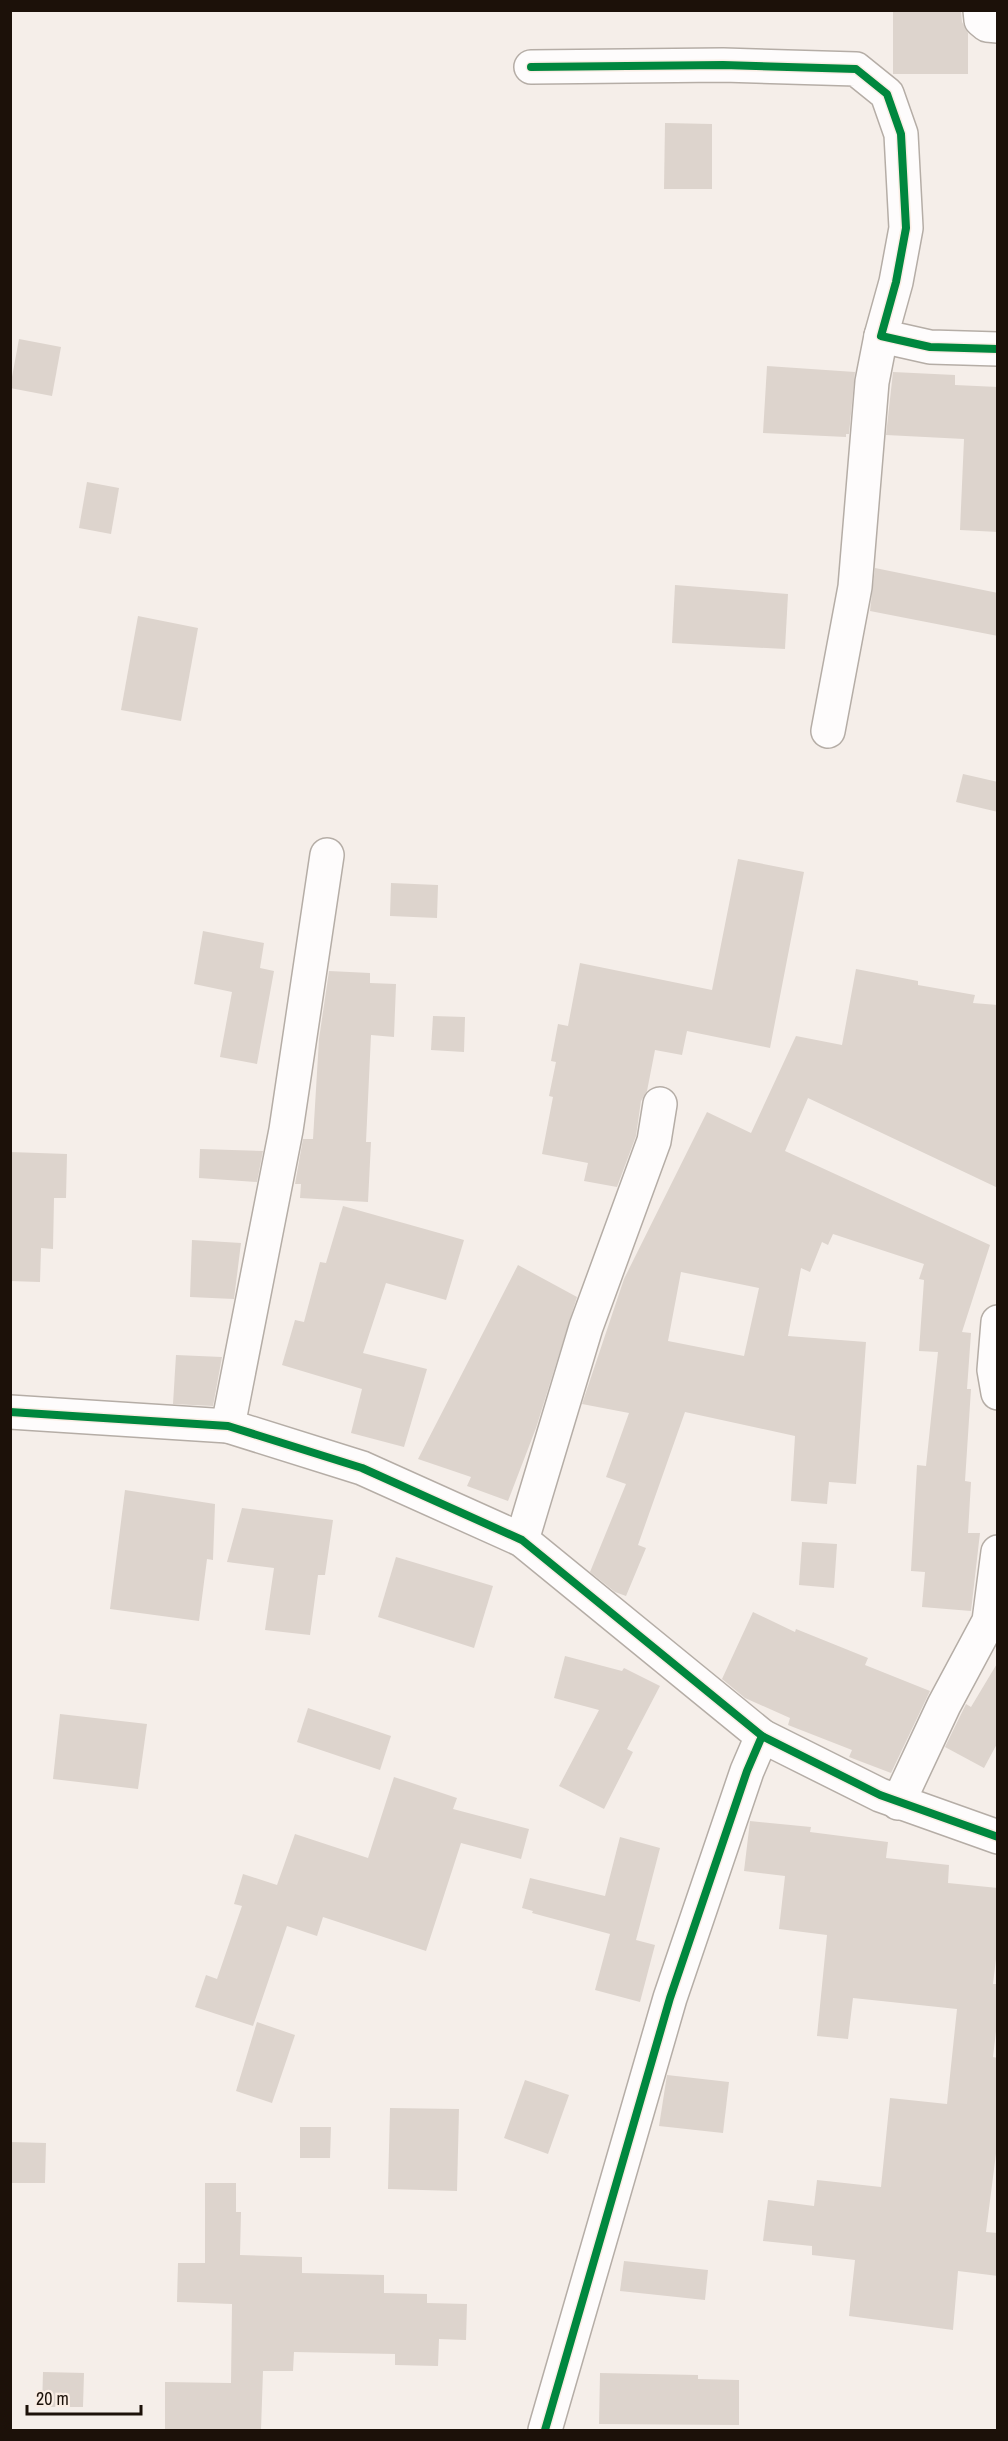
<svg xmlns="http://www.w3.org/2000/svg" width="1008" height="2441" font-family="'Archivo Narrow',sans-serif">
<style>
.building{fill:#ddd4cd;fill-rule:evenodd}
.lines{fill:none;stroke-linecap:round;stroke-linejoin:round}
.minor-casing{stroke:#b5ada6;stroke-width:36}
.minor{stroke:#fefcfc;stroke-width:33}
.cycleway-casing{stroke:#faede4;stroke-width:11}
.cycleway{stroke:#00873e;stroke-width:8}
</style>
<rect width="100%" height="100%" fill="#f5eee9"/>
<g class="building">
<path d="M 893,10 L 961,10 L 962,22 L 968,33 L 968,74 L 893,74 Z"/>
<path d="M 665,123 L 712,124 L 712,189 L 664,189 Z"/>
<path d="M 19,339 L 61,347 L 52,396 L 10,388 Z"/>
<path d="M 767,366 L 855,372 L 849,434 L 846,434 L 846,437 L 763,433 Z"/>
<path d="M 893,372 L 955,375 L 955,385 L 998,387 L 998,532 L 960,530 L 964,439 L 886,435 Z"/>
<path d="M 87,482 L 119,488 L 111,534 L 79,528 Z"/>
<path d="M 875,568 L 998,593 L 998,636 L 870,611 Z"/>
<path d="M 675,585 L 788,594 L 785,649 L 672,643 Z"/>
<path d="M 138,616 L 198,628 L 181,721 L 121,710 Z"/>
<path d="M 963,774 L 998,782 L 998,812 L 956,802 Z"/>
<path d="M 738,859 L 804,872 L 770,1048 L 687,1031 L 682,1055 L 655,1050 L 647,1091 L 641,1101 L 636,1136 L 617,1187 L 584,1181 L 588,1163 L 542,1154 L 553,1097 L 549,1096 L 556,1062 L 551,1061 L 558,1024 L 568,1026 L 580,963 L 712,990 Z"/>
<path d="M 391,883 L 438,885 L 437,918 L 390,916 Z"/>
<path d="M 203,931 L 264,943 L 260,968 L 274,971 L 257,1064 L 220,1057 L 232,992 L 194,984 Z"/>
<path d="M 856,969 L 918,981 L 918,985 L 975,995 L 973,1003 L 998,1005 L 998,1188 L 808,1098 L 785,1151 L 990,1245 L 962,1332 L 971,1333 L 967,1389 L 971,1389 L 965,1481 L 971,1482 L 968,1533 L 980,1533 L 971,1611 L 922,1607 L 925,1572 L 911,1571 L 917,1465 L 926,1466 L 938,1352 L 919,1351 L 924,1280 L 919,1279 L 924,1264 L 833,1234 L 828,1245 L 822,1242 L 810,1272 L 801,1268 L 788,1336 L 866,1342 L 856,1484 L 829,1482 L 827,1504 L 791,1501 L 795,1436 L 685,1412 L 638,1545 L 646,1548 L 626,1596 L 615,1592 L 590,1572 L 626,1484 L 606,1477 L 629,1413 L 582,1404 L 624,1279 L 707,1112 L 751,1133 L 796,1036 L 842,1045 ZM 681,1272 L 759,1288 L 744,1356 L 668,1341 Z"/>
<path d="M 329,971 L 370,973 L 370,983 L 396,984 L 394,1037 L 371,1035 L 366,1142 L 371,1142 L 368,1202 L 300,1198 L 301,1184 L 295,1184 L 303,1139 L 313,1139 L 319,1039 Z"/>
<path d="M 433,1016 L 465,1017 L 464,1052 L 431,1050 Z"/>
<path d="M 200,1149 L 263,1151 L 257,1182 L 199,1178 Z"/>
<path d="M 10,1152 L 67,1154 L 66,1198 L 54,1198 L 53,1249 L 41,1248 L 40,1282 L 10,1281 Z"/>
<path d="M 343,1206 L 464,1240 L 446,1300 L 386,1283 L 363,1353 L 427,1369 L 404,1447 L 351,1433 L 362,1389 L 282,1365 L 295,1320 L 304,1322 L 320,1262 L 326,1263 Z"/>
<path d="M 192,1240 L 241,1243 L 234,1299 L 190,1297 Z"/>
<path d="M 518,1265 L 577,1297 L 536,1428 L 508,1501 L 467,1486 L 471,1477 L 418,1459 Z"/>
<path d="M 176,1355 L 222,1357 L 213,1406 L 173,1404 Z"/>
<path d="M 125,1490 L 215,1504 L 213,1560 L 207,1559 L 199,1621 L 110,1609 Z"/>
<path d="M 242,1508 L 333,1520 L 325,1575 L 318,1575 L 310,1635 L 265,1630 L 274,1568 L 227,1562 Z"/>
<path d="M 802,1542 L 837,1544 L 834,1588 L 799,1585 Z"/>
<path d="M 396,1557 L 493,1586 L 474,1648 L 378,1617 Z"/>
<path d="M 753,1612 L 795,1632 L 796,1629 L 868,1658 L 865,1665 L 930,1691 L 891,1773 L 849,1757 L 852,1750 L 788,1725 L 790,1718 L 745,1698 L 722,1679 Z"/>
<path d="M 565,1656 L 622,1671 L 624,1668 L 660,1686 L 627,1749 L 633,1752 L 604,1809 L 559,1786 L 599,1710 L 554,1698 Z"/>
<path d="M 998,1662 L 998,1742 L 984,1768 L 945,1747 L 966,1704 L 971,1707 Z"/>
<path d="M 308,1708 L 391,1736 L 380,1770 L 297,1742 Z"/>
<path d="M 60,1714 L 147,1724 L 138,1789 L 53,1779 Z"/>
<path d="M 394,1777 L 457,1798 L 453,1809 L 529,1829 L 521,1859 L 461,1843 L 426,1951 L 323,1917 L 317,1936 L 287,1926 L 253,2026 L 195,2007 L 206,1975 L 217,1979 L 242,1906 L 234,1904 L 243,1874 L 277,1885 L 295,1834 L 368,1858 Z"/>
<path d="M 750,1821 L 811,1827 L 810,1832 L 888,1842 L 886,1858 L 949,1865 L 948,1883 L 998,1888 L 998,1942 L 993,1984 L 998,1984 L 998,2014 L 993,2057 L 998,2058 L 998,2138 L 986,2232 L 998,2233 L 998,2276 L 958,2271 L 953,2330 L 849,2316 L 855,2260 L 812,2255 L 812,2246 L 763,2241 L 768,2200 L 814,2206 L 817,2180 L 881,2187 L 890,2098 L 947,2104 L 957,2009 L 853,1998 L 848,2039 L 817,2036 L 827,1935 L 779,1929 L 785,1876 L 744,1871 Z"/>
<path d="M 620,1837 L 660,1848 L 636,1940 L 655,1945 L 640,2002 L 595,1990 L 610,1934 L 532,1913 L 533,1911 L 522,1908 L 530,1878 L 605,1896 Z"/>
<path d="M 257,2022 L 295,2035 L 272,2103 L 236,2091 Z"/>
<path d="M 667,2075 L 729,2082 L 723,2133 L 659,2126 Z"/>
<path d="M 525,2080 L 569,2095 L 548,2154 L 504,2138 Z"/>
<path d="M 390,2108 L 459,2109 L 457,2191 L 388,2189 Z"/>
<path d="M 300,2127 L 331,2127 L 330,2158 L 300,2158 Z"/>
<path d="M 10,2142 L 46,2143 L 45,2183 L 10,2183 Z"/>
<path d="M 205,2183 L 236,2183 L 236,2212 L 241,2212 L 240,2255 L 302,2257 L 302,2273 L 384,2275 L 384,2293 L 427,2294 L 427,2303 L 467,2304 L 466,2340 L 439,2339 L 438,2366 L 395,2365 L 395,2354 L 294,2352 L 293,2371 L 263,2371 L 261,2430 L 165,2430 L 165,2382 L 231,2383 L 232,2304 L 177,2302 L 178,2263 L 205,2263 Z"/>
<path d="M 624,2261 L 708,2270 L 705,2300 L 620,2291 Z"/>
<path d="M 43,2372 L 84,2373 L 83,2407 L 42,2407 Z"/>
<path d="M 600,2373 L 698,2375 L 698,2379 L 739,2380 L 739,2425 L 599,2424 Z"/>
</g>
<g class="lines">
<defs>
<g id="minor">
<path d="M 980,10 L 981,20 L 987,25 L 998,26"/>
<path d="M 531,67 L 723,65 L 856,69 L 887,94 L 901,134 L 906,228 L 896,282 L 881,336 L 930,347 L 998,349"/>
<path d="M 828,731 L 855,587 L 872,382 L 881,336"/>
<path d="M 998,1322 L 994,1370 L 998,1393"/>
<path d="M 10,1412 L 228,1426 L 362,1468 L 522,1540 L 762,1736 L 880,1795 L 998,1837"/>
<path d="M 228,1426 L 286,1130 L 327,855"/>
<path d="M 522,1540 L 586,1327 L 654,1141 L 660,1104"/>
<path d="M 898,1803 L 944,1705 L 989,1621 L 998,1552"/>
<path d="M 545,2430 L 670,1998 L 747,1771 L 762,1736"/>
</g>
</defs>
<use href="#minor" class="minor-casing"/>
<use href="#minor" class="minor"/>
<defs>
<g id="cycleway">
<path d="M 531,67 L 723,65 L 856,69 L 887,94 L 901,134 L 906,228 L 896,282 L 881,336 L 930,347 L 998,349"/>
<path d="M 10,1412 L 228,1426 L 362,1468 L 522,1540 L 762,1736 L 880,1795 L 998,1837"/>
<path d="M 545,2430 L 670,1998 L 747,1771 L 762,1736"/>
</g>
</defs>
<use href="#cycleway" class="cycleway-casing"/>
<use href="#cycleway" class="cycleway"/>
</g>
<rect width="1008" height="2441" fill="none" stroke="#1c1109" stroke-width="24"/>
<path d="M27 2405v9h114v-9" fill="none" stroke="#1c1109" stroke-width="3"/>
<text x="36" y="2405" font-size="18" fill="#1c1109" stroke="#faede4" stroke-width="4.5" paint-order="stroke">20 m</text>
</svg>
